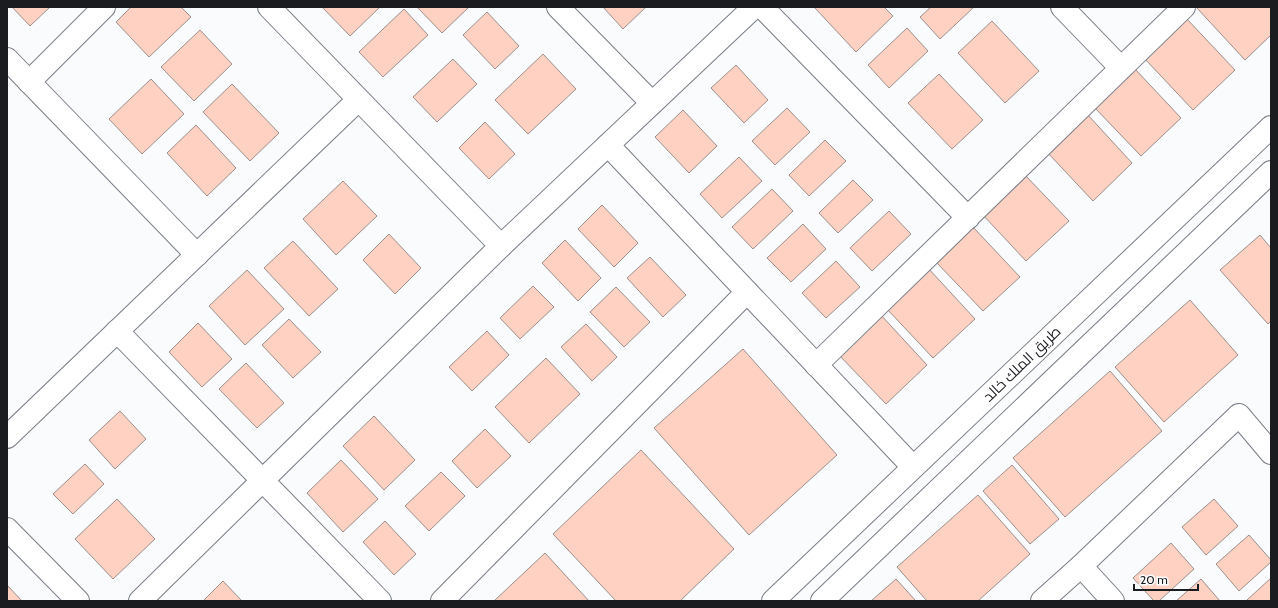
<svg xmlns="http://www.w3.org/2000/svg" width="1278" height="608" font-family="Cabin,Cairo,sans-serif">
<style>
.building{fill:#ffd1c3;stroke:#9a8f8b}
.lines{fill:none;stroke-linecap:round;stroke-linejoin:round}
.street-casing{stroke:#787c85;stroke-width:24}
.secondary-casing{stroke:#787c85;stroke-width:24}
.street{stroke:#fff;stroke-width:22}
.secondary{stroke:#fff;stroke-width:22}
.labels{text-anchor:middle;stroke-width:3;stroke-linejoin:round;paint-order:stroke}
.street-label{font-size:15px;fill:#1b1c20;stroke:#fff}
</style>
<rect width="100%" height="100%" fill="#fafbfd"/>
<g class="building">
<path d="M 12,7 L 50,7 L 30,26 Z"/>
<path d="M 131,7 L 181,7 L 191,17 L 149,57 L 116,22 Z"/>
<path d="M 322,7 L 380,7 L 350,36 Z"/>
<path d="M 417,7 L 469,7 L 442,33 Z"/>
<path d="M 603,7 L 646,7 L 623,29 Z"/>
<path d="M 814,7 L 884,7 L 893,16 L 856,52 Z"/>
<path d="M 931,7 L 974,7 L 940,39 L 920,17 Z"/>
<path d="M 1196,7 L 1271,7 L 1271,35 L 1245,60 Z"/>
<path d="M 404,9 L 428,35 L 383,77 L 359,52 Z"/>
<path d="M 487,12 L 519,46 L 495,69 L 463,35 Z"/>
<path d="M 1186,18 L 1235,70 L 1193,110 L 1144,58 Z"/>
<path d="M 992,21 L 1039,71 L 1005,103 L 958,53 Z"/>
<path d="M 907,28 L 928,51 L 889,88 L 868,65 Z"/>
<path d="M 200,30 L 232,64 L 194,101 L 161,67 Z"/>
<path d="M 543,54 L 576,89 L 528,134 L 495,100 Z"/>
<path d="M 453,59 L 477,84 L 437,122 L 413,97 Z"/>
<path d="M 736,65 L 768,100 L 744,123 L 711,88 Z"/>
<path d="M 1135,69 L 1181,118 L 1141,156 L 1094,107 Z"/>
<path d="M 939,74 L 983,120 L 952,149 L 908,103 Z"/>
<path d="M 151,79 L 184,114 L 142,154 L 109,119 Z"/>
<path d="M 232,84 L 279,133 L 250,161 L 203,112 Z"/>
<path d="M 787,108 L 810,132 L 775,165 L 752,141 Z"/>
<path d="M 683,110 L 717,146 L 689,173 L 655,137 Z"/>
<path d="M 1087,114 L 1132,163 L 1093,201 L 1047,152 Z"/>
<path d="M 485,122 L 515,154 L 489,179 L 459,148 Z"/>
<path d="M 196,125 L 236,168 L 207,196 L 167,153 Z"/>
<path d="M 825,140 L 846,161 L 809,196 L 789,175 Z"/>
<path d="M 739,157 L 762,181 L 722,218 L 700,194 Z"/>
<path d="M 1024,174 L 1069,221 L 1026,261 L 982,214 Z"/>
<path d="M 853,180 L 873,200 L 838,233 L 819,213 Z"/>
<path d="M 343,181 L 377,216 L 336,255 L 303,219 Z"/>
<path d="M 772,189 L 793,211 L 753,249 L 732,227 Z"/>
<path d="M 602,205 L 638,243 L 614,267 L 578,229 Z"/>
<path d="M 889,211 L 911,234 L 872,271 L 850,248 Z"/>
<path d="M 803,224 L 826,249 L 791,282 L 767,258 Z"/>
<path d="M 972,226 L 1020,277 L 983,311 L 935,261 Z"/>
<path d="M 389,234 L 421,268 L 395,294 L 363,260 Z"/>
<path d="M 1260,235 L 1271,248 L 1271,321 L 1268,324 L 1220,270 Z"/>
<path d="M 565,240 L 601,278 L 578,301 L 542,263 Z"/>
<path d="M 293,241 L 338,289 L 309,316 L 264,268 Z"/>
<path d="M 650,257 L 686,295 L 663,317 L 627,278 Z"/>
<path d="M 836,261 L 860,287 L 826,318 L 802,293 Z"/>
<path d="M 928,268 L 975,319 L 933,358 L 886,308 Z"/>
<path d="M 247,270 L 284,309 L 245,345 L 209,306 Z"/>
<path d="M 533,286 L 554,307 L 520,339 L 500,318 Z"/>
<path d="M 616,287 L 650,322 L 624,347 L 590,312 Z"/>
<path d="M 1190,300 L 1238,355 L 1164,422 L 1115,367 Z"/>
<path d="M 880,314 L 927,365 L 886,404 L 838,354 Z"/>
<path d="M 289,319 L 321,352 L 293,378 L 262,345 Z"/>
<path d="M 198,323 L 232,359 L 202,387 L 169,352 Z"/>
<path d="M 586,324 L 617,357 L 592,381 L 561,347 Z"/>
<path d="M 487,331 L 509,355 L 472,391 L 449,367 Z"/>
<path d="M 743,349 L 837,455 L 749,535 L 654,428 Z"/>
<path d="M 546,358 L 580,394 L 529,443 L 495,407 Z"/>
<path d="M 246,363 L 284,403 L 257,428 L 219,389 Z"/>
<path d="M 1110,371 L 1162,431 L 1065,517 L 1013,458 Z"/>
<path d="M 120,411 L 146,439 L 115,469 L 89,440 Z"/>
<path d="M 374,416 L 415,460 L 384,490 L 343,446 Z"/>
<path d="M 485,429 L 511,456 L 477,488 L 452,461 Z"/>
<path d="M 641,450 L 734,549 L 680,601 L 616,601 L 553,534 Z"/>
<path d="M 341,460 L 378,499 L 343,532 L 307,493 Z"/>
<path d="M 85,464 L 104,484 L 73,514 L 53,494 Z"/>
<path d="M 1012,465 L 1059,519 L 1030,544 L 983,491 Z"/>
<path d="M 441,472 L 465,496 L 429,531 L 405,506 Z"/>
<path d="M 978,495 L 1030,554 L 978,601 L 927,601 L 897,567 Z"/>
<path d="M 117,499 L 155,539 L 113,579 L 75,539 Z"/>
<path d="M 1214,499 L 1238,526 L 1206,555 L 1182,527 Z"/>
<path d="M 385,521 L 416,554 L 394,575 L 363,542 Z"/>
<path d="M 1249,535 L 1271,560 L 1271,562 L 1239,591 L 1216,564 Z"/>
<path d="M 1171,543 L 1194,569 L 1159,601 L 1154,601 L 1133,578 Z"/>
<path d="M 545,553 L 589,601 L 494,601 Z"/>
<path d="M 1271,578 L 1271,601 L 1248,601 L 1247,600 Z"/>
<path d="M 896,579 L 916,601 L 871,601 Z"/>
<path d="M 1201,579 L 1220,601 L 1176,601 Z"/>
<path d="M 223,581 L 242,601 L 203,601 Z"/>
<path d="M 7,585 L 22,601 L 7,601 Z"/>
</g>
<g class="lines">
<defs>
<g id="street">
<path d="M 269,7 L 501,246"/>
<path d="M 558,7 L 652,103"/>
<path d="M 762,7 L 968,218"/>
<path d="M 1062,7 L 1121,68"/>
<path d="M 7,59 L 197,255"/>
<path d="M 29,82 L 104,7"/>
<path d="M 608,145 L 913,467"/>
<path d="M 117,331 L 380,601"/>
<path d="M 816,365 L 1184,7"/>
<path d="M 7,437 L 358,100"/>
<path d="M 7,529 L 78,601"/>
<path d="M 1081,566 L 1113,601"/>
<path d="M 140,601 L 501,246 L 754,7"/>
<path d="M 442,601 L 747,292"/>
<path d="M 1042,601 L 1081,566 L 1239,415 L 1271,453"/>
</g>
<g id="secondary">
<path d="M 773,601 L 1271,127"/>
<path d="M 822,601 L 1271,172"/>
</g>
</defs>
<use href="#street" class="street-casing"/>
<use href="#secondary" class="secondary-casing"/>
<use href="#street" class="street"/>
<use href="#secondary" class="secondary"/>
</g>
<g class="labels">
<g class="street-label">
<text transform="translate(1022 364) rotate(-44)" y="5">طريق الملك خالد</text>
</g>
</g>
<rect width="1278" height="608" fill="none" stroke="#1b1c20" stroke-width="16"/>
<path d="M1134 584v6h64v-6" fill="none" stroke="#1b1c20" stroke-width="2"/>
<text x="1140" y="584" font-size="12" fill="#1b1c20" stroke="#ffffff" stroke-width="3" paint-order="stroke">20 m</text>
</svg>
